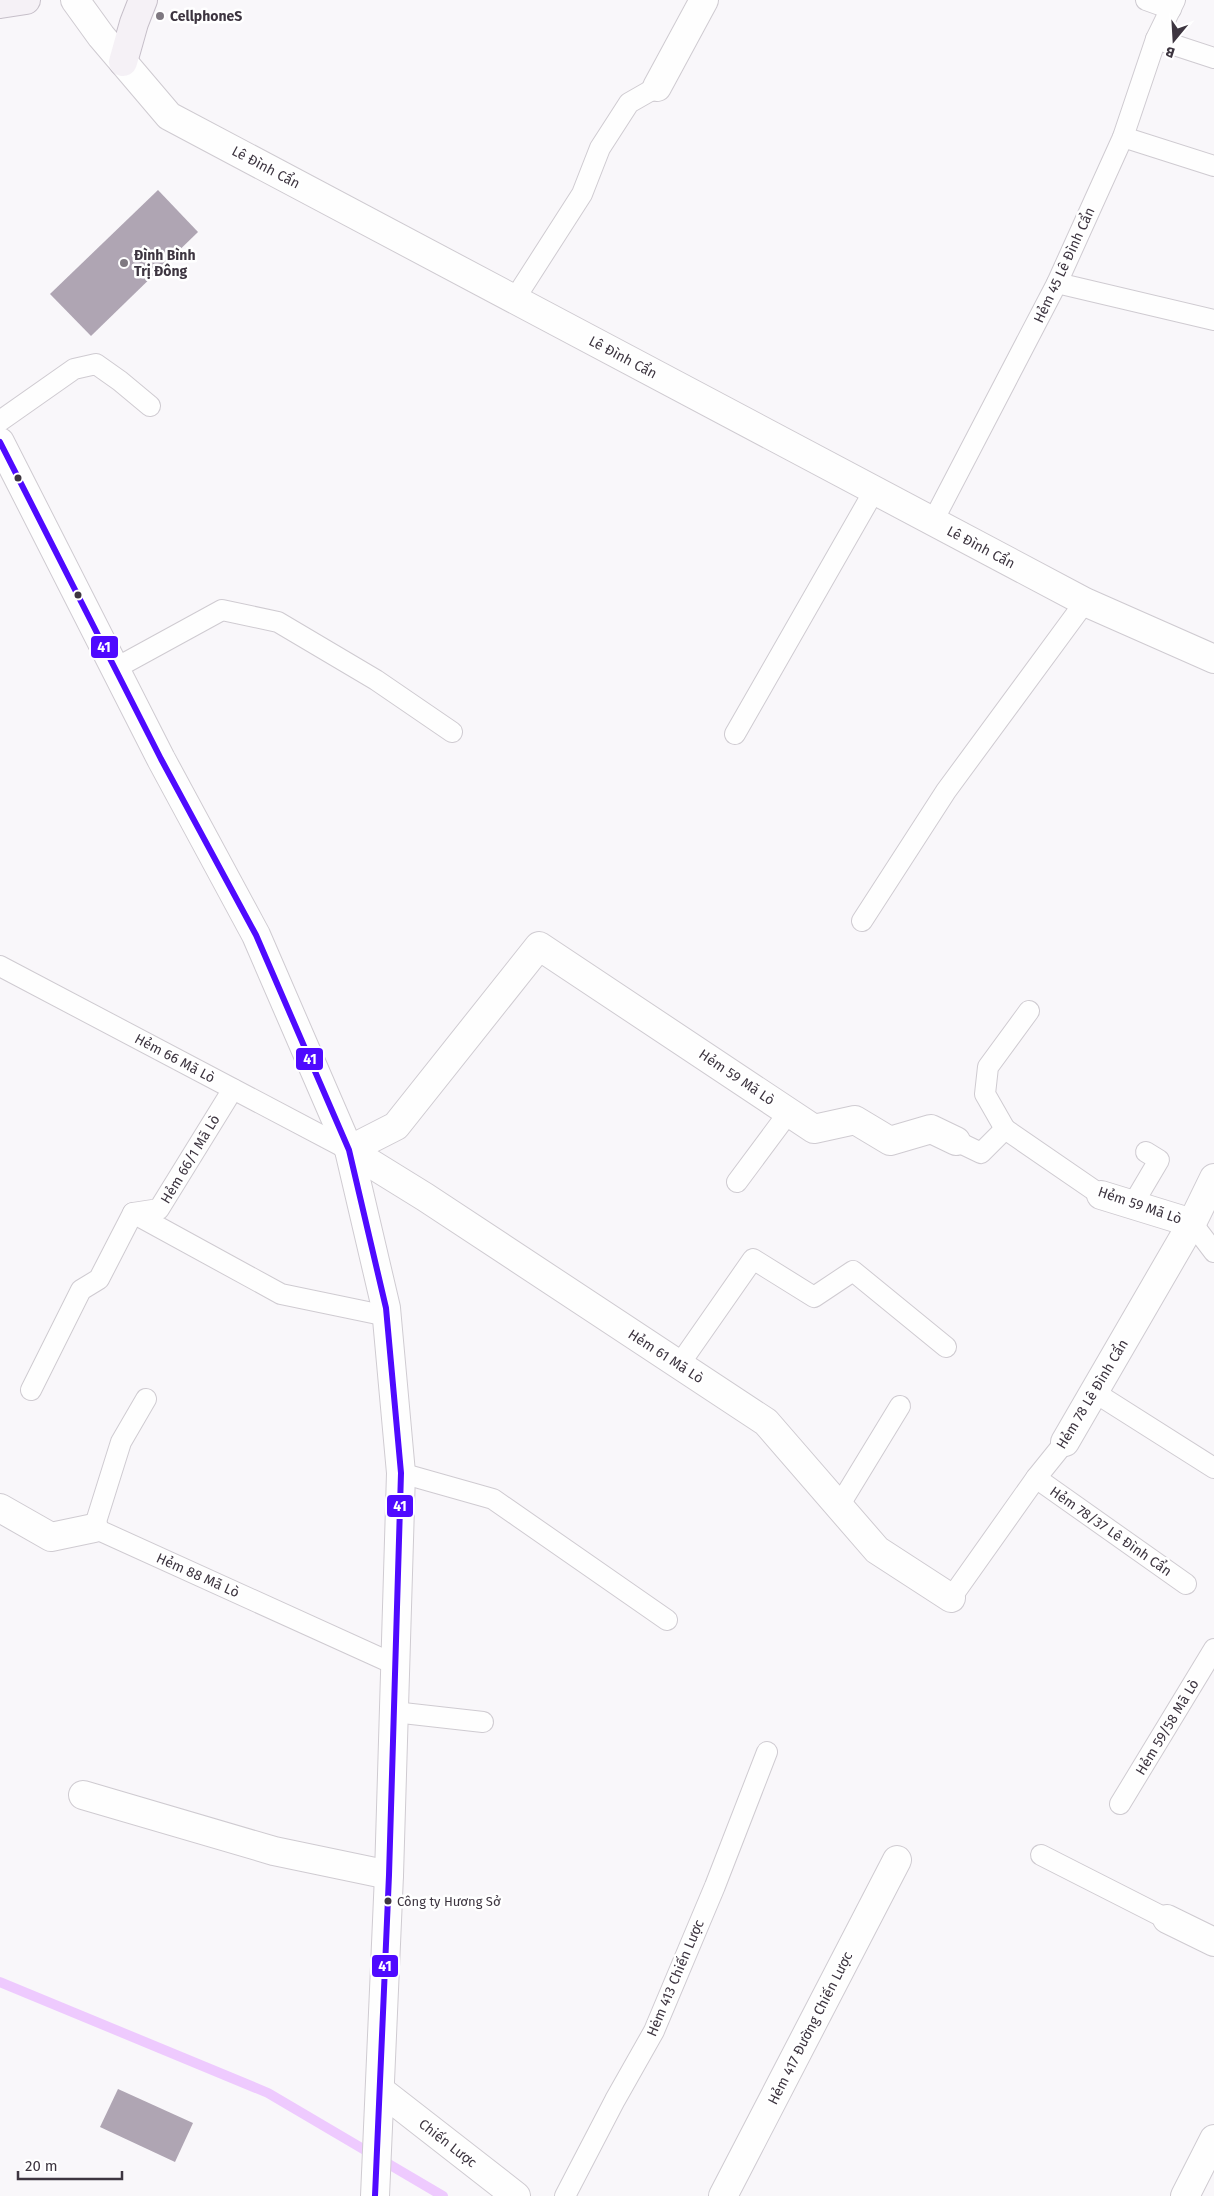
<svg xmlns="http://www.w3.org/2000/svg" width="1214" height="2196" font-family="'Fira Sans',sans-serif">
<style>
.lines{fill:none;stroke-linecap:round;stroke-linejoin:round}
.stream{stroke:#eecafe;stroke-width:10}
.building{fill:#afa5b3}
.lane-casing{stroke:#cfcbd1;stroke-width:22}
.street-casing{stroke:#cfcbd1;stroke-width:30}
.secondary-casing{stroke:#cfcbd1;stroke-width:30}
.primary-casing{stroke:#c6bfc9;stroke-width:30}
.lane{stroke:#fefefe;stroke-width:20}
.street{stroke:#fefefe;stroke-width:28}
.secondary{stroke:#fefefe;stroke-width:28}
.primary{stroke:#f5f1f6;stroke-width:28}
.bus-1-casing{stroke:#fff;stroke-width:10}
.bus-1{stroke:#4f0aff;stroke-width:6}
.poi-dot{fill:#7f7981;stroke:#fff;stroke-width:2}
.bus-dot{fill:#3d3540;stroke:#fff;stroke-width:2}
.labels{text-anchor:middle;stroke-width:5;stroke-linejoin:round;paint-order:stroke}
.bus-label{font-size:13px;fill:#3d3540;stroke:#fff;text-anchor:start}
.poi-label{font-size:14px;font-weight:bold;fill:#3d3540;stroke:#fff;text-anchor:start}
.street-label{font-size:14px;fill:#3d3540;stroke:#fff}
.line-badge{stroke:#fff;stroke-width:2}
.badge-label{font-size:14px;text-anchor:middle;font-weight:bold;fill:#fff}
</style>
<rect width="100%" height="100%" fill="#f9f7fa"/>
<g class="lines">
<path class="stream" d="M 0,1982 L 268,2093 L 443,2196"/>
</g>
<g class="building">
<path d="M 158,190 L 198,232 L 91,336 L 50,294 Z"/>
<path d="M 118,2089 L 193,2123 L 175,2162 L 100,2127 Z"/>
</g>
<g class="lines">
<defs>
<g id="lane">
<path d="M 1146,0 L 1171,9"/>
<path d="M 1156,39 L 1214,58"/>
<path d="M 1123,137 L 1214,166"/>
<path d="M 1057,283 L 1214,320"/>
<path d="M 514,300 L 582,194 L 600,148 L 629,103 L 657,87"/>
<path d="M 0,421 L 74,369 L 96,364 L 120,381 L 150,406"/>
<path d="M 933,521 L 1057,283 L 1123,137 L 1156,39 L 1175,0"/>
<path d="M 116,668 L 222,610 L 278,622 L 376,680 L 452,732"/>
<path d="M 735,734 L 874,491"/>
<path d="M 862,921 L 946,791 L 1085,602"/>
<path d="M 0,966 L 349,1150"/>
<path d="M 1005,1129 L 985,1094 L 988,1067 L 1029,1011"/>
<path d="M 956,1141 L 981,1153 L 1005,1129 L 1101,1195"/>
<path d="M 737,1182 L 789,1112"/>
<path d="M 1133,1204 L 1159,1160 L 1146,1152"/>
<path d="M 133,1213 L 281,1294 L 387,1316"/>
<path d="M 1192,1223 L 1214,1252"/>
<path d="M 679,1365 L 753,1259 L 814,1297 L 853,1271 L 946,1347"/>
<path d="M 31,1390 L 81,1290 L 99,1279 L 133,1213 L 159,1209 L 233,1089"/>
<path d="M 1094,1392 L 1214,1468"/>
<path d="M 146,1399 L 121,1442 L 94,1528 L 396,1665"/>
<path d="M 401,1473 L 493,1499 L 667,1620"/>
<path d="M 1036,1478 L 1186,1584"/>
<path d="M 839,1506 L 900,1406"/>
<path d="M 951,1598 L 1036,1478 L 1065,1442"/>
<path d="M 394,1712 L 483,1722"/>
<path d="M 1120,1804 L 1214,1649"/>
<path d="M 1041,1855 L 1167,1919"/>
<path d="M 565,2196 L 615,2100 L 654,2031 L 715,1886 L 767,1752"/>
</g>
<g id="street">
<path d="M 657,87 L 704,0"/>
<path d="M 349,1150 L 396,1126 L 539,946 L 814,1129 L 855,1120 L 890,1141 L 931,1129 L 956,1141"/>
<path d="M 349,1150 L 425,1197 L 766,1422 L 877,1550 L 951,1598"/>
<path d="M 1101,1195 L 1192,1223"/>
<path d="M 1065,1442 L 1192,1223 L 1214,1178"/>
<path d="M 0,1508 L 51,1537 L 94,1528"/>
<path d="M 83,1795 L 274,1851 L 389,1875"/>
<path d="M 1167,1919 L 1214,1942"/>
<path d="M 380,2090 L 516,2196"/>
<path d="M 723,2196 L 897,1860"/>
<path d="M 1185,2196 L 1214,2139"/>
</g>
<g id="secondary">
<path d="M 75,0 L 101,36 L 169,116 L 1085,602 L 1214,659"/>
<path d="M 0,442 L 161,759 L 256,935 L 349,1150 L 386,1308 L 401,1473 L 389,1875 L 375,2196"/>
</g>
<g id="primary">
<path d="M 0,4 L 26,0"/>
<path d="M 123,62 L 134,23 L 143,0"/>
</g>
</defs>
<use href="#lane" class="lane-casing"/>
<use href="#street" class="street-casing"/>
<use href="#secondary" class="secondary-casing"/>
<use href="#primary" class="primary-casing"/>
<use href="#lane" class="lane"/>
<use href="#street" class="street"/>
<use href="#secondary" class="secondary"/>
<use href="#primary" class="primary"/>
<defs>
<path id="bus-1" d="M 0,442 L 161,759 L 256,935 L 349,1150 L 386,1308 L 401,1473 L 389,1875 L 375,2196"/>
</defs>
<use href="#bus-1" class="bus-1-casing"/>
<use href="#bus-1" class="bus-1"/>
</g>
<g class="poi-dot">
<circle cx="160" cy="16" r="5"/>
<circle cx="124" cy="263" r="5"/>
</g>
<g class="bus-dot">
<circle cx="18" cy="478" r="4.5"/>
<circle cx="78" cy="595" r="4.5"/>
<circle cx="388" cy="1901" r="4.5"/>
</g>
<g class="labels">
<g class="bus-label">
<text x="397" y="1906">Công ty Hương Sở</text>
</g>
<g class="poi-label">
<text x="170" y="21">CellphoneS</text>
<text x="134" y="260">Đình Bình<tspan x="134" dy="16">Trị Đông</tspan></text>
</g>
<g class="street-label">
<text transform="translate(266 167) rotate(28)" y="5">Lê Đình Cẩn</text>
<text transform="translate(1064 265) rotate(-65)" y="5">Hẻm 45 Lê Đình Cẩn</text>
<text transform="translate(623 357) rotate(28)" y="5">Lê Đình Cẩn</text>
<text transform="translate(981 547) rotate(28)" y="5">Lê Đình Cẩn</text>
<text transform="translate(175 1058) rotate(28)" y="5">Hẻm 66 Mã Lò</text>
<text transform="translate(737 1077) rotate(34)" y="5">Hẻm 59 Mã Lò</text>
<text transform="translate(190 1159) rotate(-59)" y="5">Hẻm 66/1 Mã Lò</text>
<text transform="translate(1140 1205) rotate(19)" y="5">Hẻm 59 Mã Lò</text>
<text transform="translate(666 1356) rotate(33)" y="5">Hẻm 61 Mã Lò</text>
<text transform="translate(1092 1394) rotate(-59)" y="5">Hẻm 78 Lê Đình Cẩn</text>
<text transform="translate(1111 1531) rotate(35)" y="5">Hẻm 78/37 Lê Đình Cẩn</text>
<text transform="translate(198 1575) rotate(24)" y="5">Hẻm 88 Mã Lò</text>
<text transform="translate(1167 1727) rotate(-59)" y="5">Hẻm 59/58 Mã Lò</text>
<text transform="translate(675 1978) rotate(-67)" y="5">Hėm 413 Chiến Lược</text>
<text transform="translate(810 2028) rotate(-63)" y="5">Hẻm 417 Đường Chiến Lược</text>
<text transform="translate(448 2143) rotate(38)" y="5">Chiến Lược</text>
</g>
</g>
<g class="line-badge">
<rect x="90" y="635" width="29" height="24" rx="5" fill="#4f0aff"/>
<rect x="295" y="1047" width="29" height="24" rx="5" fill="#4f0aff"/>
<rect x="386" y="1494" width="28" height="24" rx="5" fill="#4f0aff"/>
<rect x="371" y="1954" width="28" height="24" rx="5" fill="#4f0aff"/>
</g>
<g class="badge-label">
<text x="104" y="652">41</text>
<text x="310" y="1064">41</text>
<text x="400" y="1511">41</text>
<text x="385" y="1971">41</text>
</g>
<g transform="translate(1174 40) rotate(198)" stroke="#ffffff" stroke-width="4" paint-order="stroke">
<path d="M0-4L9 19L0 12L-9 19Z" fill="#3d3540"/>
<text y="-8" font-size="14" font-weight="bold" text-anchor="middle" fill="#3d3540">B</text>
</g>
<path d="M18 2171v8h104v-8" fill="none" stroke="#3d3540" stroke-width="2.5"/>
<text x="25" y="2171" font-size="15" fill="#3d3540" stroke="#ffffff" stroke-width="4" paint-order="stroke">20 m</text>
</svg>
